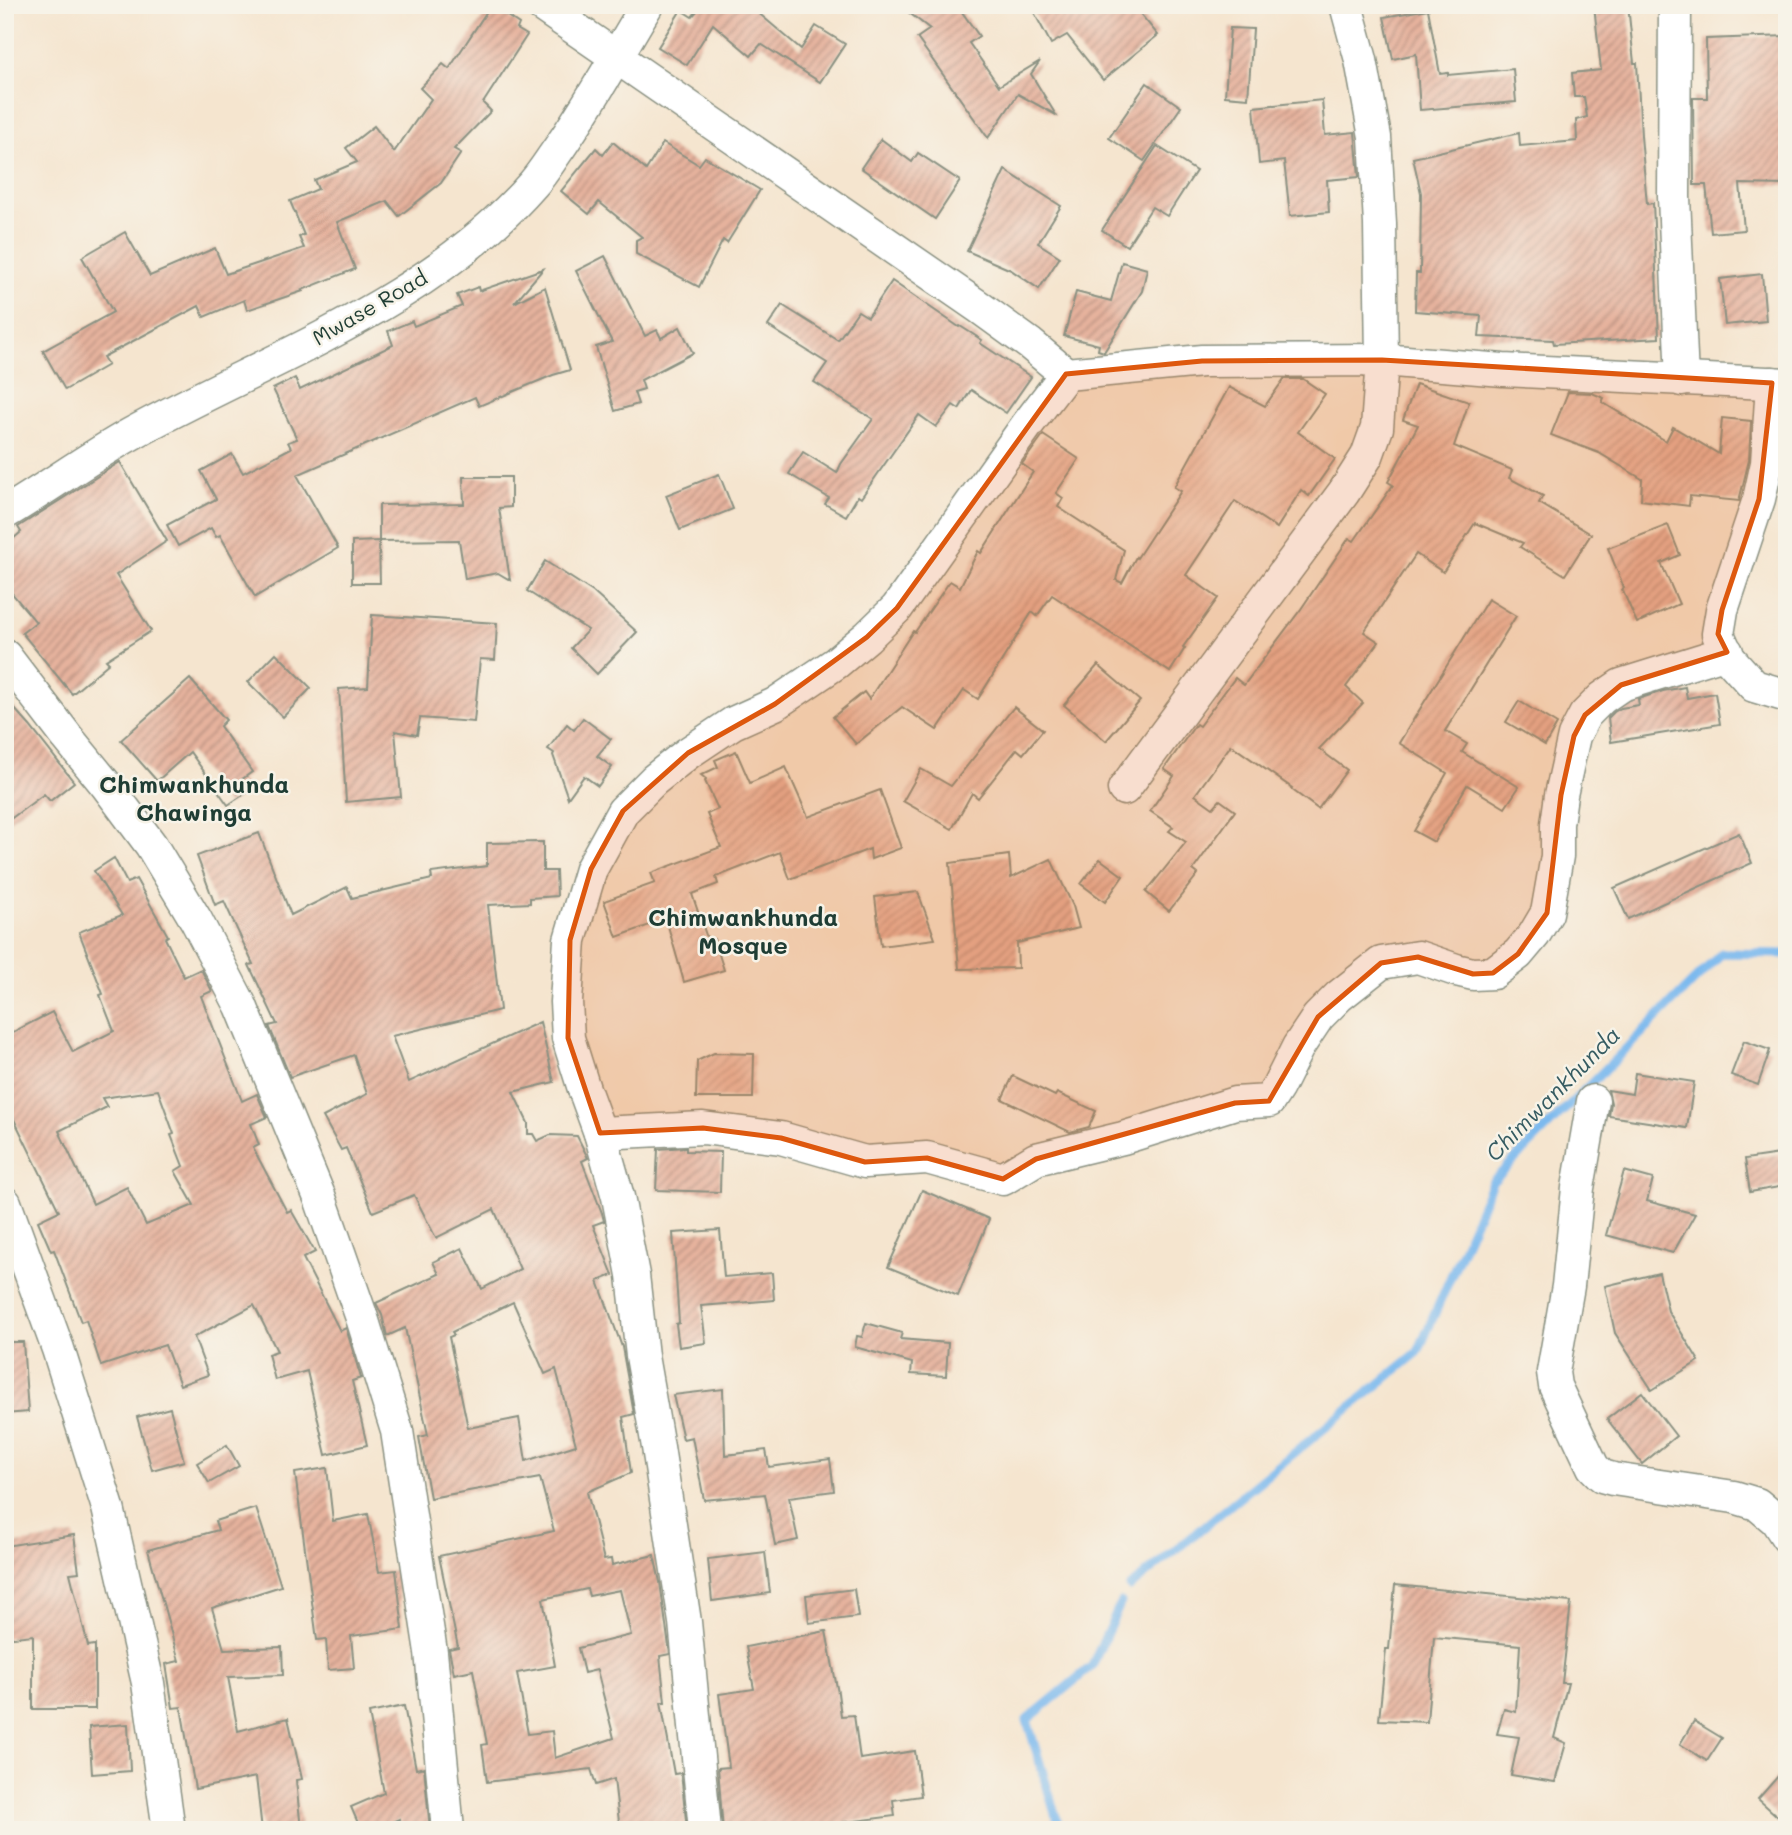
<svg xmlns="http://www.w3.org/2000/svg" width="1792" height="1835" font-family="Mali,sans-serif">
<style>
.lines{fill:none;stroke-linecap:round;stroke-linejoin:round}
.stream{stroke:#7bb9ee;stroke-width:9}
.building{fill:url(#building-hatch);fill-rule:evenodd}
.minor-casing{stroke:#8a9182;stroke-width:35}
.minor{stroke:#fff;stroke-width:32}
.marked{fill:#de580e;fill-opacity:0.2;stroke:#de580e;stroke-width:5;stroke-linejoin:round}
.labels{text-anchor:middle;stroke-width:5;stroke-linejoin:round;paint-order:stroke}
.street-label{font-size:21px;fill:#1f3d34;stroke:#f7f3e8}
.water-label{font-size:23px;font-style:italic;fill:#365c62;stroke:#f7f3e8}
.quarter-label{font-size:24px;font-weight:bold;fill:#1f3d34;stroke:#f7f3e8}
</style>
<defs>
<pattern id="building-hatch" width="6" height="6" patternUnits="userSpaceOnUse" patternTransform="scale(1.75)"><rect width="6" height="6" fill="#e6b29d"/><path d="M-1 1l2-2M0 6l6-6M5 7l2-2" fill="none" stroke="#ba9281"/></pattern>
</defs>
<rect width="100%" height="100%" fill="#f7f3e8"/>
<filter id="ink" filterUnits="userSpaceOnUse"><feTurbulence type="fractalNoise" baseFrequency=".0143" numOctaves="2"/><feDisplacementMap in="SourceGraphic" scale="14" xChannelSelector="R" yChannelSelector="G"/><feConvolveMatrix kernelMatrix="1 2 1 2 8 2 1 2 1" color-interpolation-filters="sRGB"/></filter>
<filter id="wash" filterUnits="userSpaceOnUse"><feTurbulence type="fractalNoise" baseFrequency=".00686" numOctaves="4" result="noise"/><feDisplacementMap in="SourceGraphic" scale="28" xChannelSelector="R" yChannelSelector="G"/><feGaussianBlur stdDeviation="1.57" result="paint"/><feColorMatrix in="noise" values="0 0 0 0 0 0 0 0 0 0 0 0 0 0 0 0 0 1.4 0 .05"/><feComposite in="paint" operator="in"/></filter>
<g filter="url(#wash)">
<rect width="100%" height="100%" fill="#f5e5cf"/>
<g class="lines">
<g class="stream">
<path d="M 1130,1587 L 1418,1352 L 1492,1182 L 1722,953 L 1787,954"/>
<path d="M 1060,1830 L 1027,1720 L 1092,1666 L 1121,1602"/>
</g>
</g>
<g id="blocks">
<g class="building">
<path d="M 491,5 L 519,24 L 517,29 L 527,35 L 483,103 L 491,111 L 454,149 L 461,153 L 441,183 L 399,216 L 387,201 L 337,222 L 355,269 L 302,290 L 303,291 L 247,310 L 244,300 L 204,317 L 199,306 L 103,357 L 108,365 L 65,390 L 43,351 L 113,312 L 82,257 L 125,232 L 150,276 L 215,248 L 226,274 L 304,248 L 299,237 L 304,235 L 290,201 L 318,189 L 314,180 L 357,162 L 346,148 L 374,126 L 394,152 L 431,99 L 420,88 L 443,64 L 449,69 Z"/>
<path d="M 691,5 L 749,5 L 801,49 L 816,26 L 845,44 L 820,82 L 761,44 L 751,56 L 713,24 L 687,65 L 658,47 L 681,10 L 692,17 L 697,11 Z"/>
<path d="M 899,5 L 957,5 L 979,36 L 969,43 L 999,86 L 1040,61 L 1031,74 L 1056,115 L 1018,94 L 988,138 L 917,38 L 930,29 Z"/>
<path d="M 1030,5 L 1133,5 L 1158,35 L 1103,80 L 1067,35 L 1051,44 Z"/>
<path d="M 1594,5 L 1628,5 L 1634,63 L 1637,63 L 1641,136 L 1647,204 L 1653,203 L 1659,338 L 1554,344 L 1553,340 L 1479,337 L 1481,316 L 1415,311 L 1416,273 L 1420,273 L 1421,193 L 1413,158 L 1519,133 L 1520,146 L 1577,141 L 1576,120 L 1587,117 L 1584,97 L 1574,97 L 1572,73 L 1601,70 Z"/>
<path d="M 1428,9 L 1440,74 L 1448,73 L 1448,75 L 1513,69 L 1516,102 L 1420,110 L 1416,54 L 1393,59 L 1384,17 Z"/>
<path d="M 1230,28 L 1253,29 L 1248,98 L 1225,96 Z"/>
<path d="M 1787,36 L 1787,185 L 1740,184 L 1744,230 L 1711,233 L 1706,185 L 1694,185 L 1693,98 L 1707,98 L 1706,39 Z"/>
<path d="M 1147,83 L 1181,107 L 1144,161 L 1109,138 Z"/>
<path d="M 1322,100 L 1325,135 L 1355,132 L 1359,177 L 1327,180 L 1329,212 L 1290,216 L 1284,161 L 1259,164 L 1254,107 Z"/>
<path d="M 881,139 L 912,162 L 918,153 L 960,181 L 935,219 L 861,168 Z"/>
<path d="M 613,142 L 646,170 L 663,143 L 699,165 L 705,157 L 760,190 L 727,243 L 723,240 L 699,287 L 636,254 L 636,240 L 642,237 L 599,202 L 589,214 L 561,191 L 596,148 L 603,155 Z"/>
<path d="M 1157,146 L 1196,171 L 1167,216 L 1152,207 L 1127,246 L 1102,230 Z"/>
<path d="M 1005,170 L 1061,206 L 1038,243 L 1060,257 L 1039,289 L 1011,270 L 967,251 Z"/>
<path d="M 605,256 L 645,336 L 657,330 L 661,338 L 680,327 L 693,353 L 641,380 L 644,389 L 634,392 L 638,404 L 615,411 L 596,347 L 612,342 L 576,271 Z"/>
<path d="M 1122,262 L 1147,269 L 1142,291 L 1104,352 L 1098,350 L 1099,345 L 1064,336 L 1076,292 L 1111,301 Z"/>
<path d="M 543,269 L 514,303 L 545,287 L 570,370 L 553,375 L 479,406 L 475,397 L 297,475 L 338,548 L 255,597 L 220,535 L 216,537 L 211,528 L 178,546 L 167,525 L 216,499 L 201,471 L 232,454 L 243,473 L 291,448 L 288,442 L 297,439 L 273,389 L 295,378 L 300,390 L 393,345 L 388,331 L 412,321 L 414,326 L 462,306 L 457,295 L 478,287 L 479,291 Z"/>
<path d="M 1762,274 L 1766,321 L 1725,325 L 1720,279 Z"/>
<path d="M 892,281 L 959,327 L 960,326 L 982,340 L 980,343 L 1031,377 L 1006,413 L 971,390 L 959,409 L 953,405 L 936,427 L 919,415 L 861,498 L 858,496 L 846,516 L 825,504 L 829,498 L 789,474 L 803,452 L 837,473 L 841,464 L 873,419 L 814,382 L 827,363 L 768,326 L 782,305 L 838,340 L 858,311 L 868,317 Z"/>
<path d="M 1284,379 L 1303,379 L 1325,394 L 1298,432 L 1335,459 L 1309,496 L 1301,490 L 1277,528 L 1235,501 L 1186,575 L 1218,598 L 1183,647 L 1185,648 L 1170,672 L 1052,595 L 1037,616 L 1032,612 L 978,699 L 964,690 L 937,730 L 902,707 L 856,744 L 833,717 L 864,692 L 869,699 L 913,631 L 915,632 L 950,581 L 960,587 L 978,551 L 981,553 L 1033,472 L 1022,464 L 1043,435 L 1079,459 L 1056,493 L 1063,498 L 1058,507 L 1124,550 L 1116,580 L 1122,583 L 1136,557 L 1137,558 L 1181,491 L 1174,487 L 1229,387 L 1265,406 Z"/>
<path d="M 1416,384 L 1469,402 L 1454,446 L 1512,470 L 1509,478 L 1543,496 L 1539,503 L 1591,534 L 1565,575 L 1520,547 L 1523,543 L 1475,523 L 1443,572 L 1416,554 L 1364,632 L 1379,642 L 1346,687 L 1363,703 L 1319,749 L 1347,770 L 1318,809 L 1291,789 L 1292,788 L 1231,745 L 1195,795 L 1213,808 L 1220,800 L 1235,811 L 1193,870 L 1198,874 L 1169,911 L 1146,892 L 1186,842 L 1169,831 L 1173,827 L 1150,811 L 1174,776 L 1164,769 L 1196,724 L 1199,726 L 1235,678 L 1244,685 L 1301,609 L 1349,538 L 1354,541 L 1393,485 L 1388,482 L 1418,425 L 1403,420 Z"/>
<path d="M 1568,392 L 1592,393 L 1604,398 L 1602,402 L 1666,441 L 1673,427 L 1719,454 L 1722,418 L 1751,421 L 1749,460 L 1739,501 L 1690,496 L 1689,506 L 1641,500 L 1642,479 L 1599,453 L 1551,435 Z"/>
<path d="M 120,462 L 167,541 L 116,575 L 151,631 L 106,660 L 109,663 L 72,694 L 22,633 L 36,622 L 5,585 L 5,546 L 21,532 L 18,527 Z"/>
<path d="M 719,474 L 733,509 L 680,530 L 666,495 Z"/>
<path d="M 463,477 L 511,477 L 511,507 L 499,508 L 510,580 L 498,573 L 465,579 L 459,540 L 379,541 L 379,505 L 464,504 Z"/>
<path d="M 1668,525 L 1680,555 L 1661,563 L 1679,604 L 1637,623 L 1622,589 L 1624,588 L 1608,548 Z"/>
<path d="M 379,541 L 380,583 L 352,583 L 352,542 Z"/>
<path d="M 545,561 L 593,592 L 637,632 L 597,674 L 571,648 L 588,630 L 527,591 Z"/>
<path d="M 1488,599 L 1516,616 L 1445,731 L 1467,744 L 1462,752 L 1519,787 L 1505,808 L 1467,785 L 1434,842 L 1414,831 L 1447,773 L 1399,743 Z"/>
<path d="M 372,615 L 497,623 L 495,660 L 480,659 L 474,722 L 420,718 L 417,735 L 395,731 L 401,797 L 346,802 L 339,689 L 368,687 Z"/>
<path d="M 276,653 L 311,688 L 283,717 L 248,682 Z"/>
<path d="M 1098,665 L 1140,701 L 1106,741 L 1064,705 Z"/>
<path d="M 190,679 L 226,720 L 220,726 L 252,772 L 241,780 L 249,791 L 228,805 L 190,752 L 157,781 L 121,740 Z"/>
<path d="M 1685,687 L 1687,698 L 1715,693 L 1720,724 L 1611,742 L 1608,718 L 1614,712 L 1621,708 L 1639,705 L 1638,699 L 1663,691 Z"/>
<path d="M 5,698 L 30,726 L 74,782 L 50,801 L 44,794 L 5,823 Z"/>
<path d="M 1519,701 L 1557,724 L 1545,745 L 1506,722 Z"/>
<path d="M 1014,707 L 1043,730 L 1023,754 L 1017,749 L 978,798 L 972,793 L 952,829 L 903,801 L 921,769 L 951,786 Z"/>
<path d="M 583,718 L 611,739 L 597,756 L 612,767 L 598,786 L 584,776 L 568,798 L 553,755 L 554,753 L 548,749 L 567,724 L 574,730 Z"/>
<path d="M 736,751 L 750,783 L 786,767 L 808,817 L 880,790 L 901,848 L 871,859 L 870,849 L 790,879 L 780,852 L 716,877 L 718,884 L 692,894 L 708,941 L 714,939 L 724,970 L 684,982 L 666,919 L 617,937 L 604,901 L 655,883 L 651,873 L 721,847 L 707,814 L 718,809 L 705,781 L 706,779 L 701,775 L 718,767 L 715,760 Z"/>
<path d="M 259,833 L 291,915 L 347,887 L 352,898 L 432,879 L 431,873 L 487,866 L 487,843 L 543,842 L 543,871 L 556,871 L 557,896 L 530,898 L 530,903 L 488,905 L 500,1010 L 392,1036 L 409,1082 L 540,1022 L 554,1082 L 513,1092 L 528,1123 L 528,1134 L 533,1134 L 537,1141 L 550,1135 L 577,1136 L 588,1158 L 582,1161 L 602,1213 L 604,1221 L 593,1225 L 613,1275 L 598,1281 L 622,1347 L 634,1414 L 623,1417 L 631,1473 L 587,1492 L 604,1560 L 611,1559 L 612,1565 L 654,1555 L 660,1582 L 670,1654 L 660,1656 L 665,1702 L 661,1702 L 674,1774 L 681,1773 L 687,1830 L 620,1830 L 614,1779 L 596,1785 L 591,1769 L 487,1782 L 482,1745 L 487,1744 L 473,1670 L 454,1674 L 449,1649 L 458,1647 L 439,1556 L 554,1531 L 540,1478 L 430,1498 L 419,1437 L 428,1435 L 405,1328 L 387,1336 L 382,1315 L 376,1303 L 439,1274 L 433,1262 L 462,1248 L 482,1289 L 520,1269 L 494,1209 L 436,1238 L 414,1195 L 373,1212 L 346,1148 L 341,1150 L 323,1117 L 367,1094 L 354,1055 L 290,1077 L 269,1026 L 277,1024 L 249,965 L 253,964 L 224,901 L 215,905 L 197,856 ZM 513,1302 L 545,1374 L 556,1369 L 576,1445 L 526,1461 L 519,1418 L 468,1428 L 449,1337 L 454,1335 L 452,1332 ZM 587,1589 L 589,1596 L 620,1590 L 631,1635 L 578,1648 L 584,1673 L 597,1670 L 614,1738 L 555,1758 L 552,1731 L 528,1734 L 517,1673 L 555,1666 L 543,1599 Z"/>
<path d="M 1739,833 L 1752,863 L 1628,919 L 1614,888 Z"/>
<path d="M 1009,855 L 1011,878 L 1051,859 L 1073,906 L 1079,928 L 1017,943 L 1018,968 L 959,969 L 950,863 Z"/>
<path d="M 114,858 L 127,883 L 136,879 L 168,936 L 165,938 L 184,977 L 201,969 L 212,991 L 201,996 L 242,1101 L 257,1094 L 267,1117 L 251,1124 L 259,1145 L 253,1148 L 287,1212 L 291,1210 L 315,1252 L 303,1258 L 340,1331 L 346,1328 L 361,1378 L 352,1381 L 367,1445 L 326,1455 L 307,1371 L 275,1380 L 268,1354 L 277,1351 L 254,1305 L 194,1337 L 208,1375 L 180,1385 L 165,1345 L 101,1366 L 86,1320 L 81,1322 L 54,1250 L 51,1251 L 38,1221 L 59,1211 L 5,1101 L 5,1036 L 52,1012 L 73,1052 L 114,1031 L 100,995 L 103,994 L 79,932 L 122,915 L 94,871 ZM 158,1090 L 174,1134 L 171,1135 L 183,1166 L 175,1171 L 194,1205 L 146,1225 L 127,1187 L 93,1204 L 59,1131 L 107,1107 L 102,1098 Z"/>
<path d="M 1100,859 L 1123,876 L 1105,902 L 1081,884 Z"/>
<path d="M 918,892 L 935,939 L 881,946 L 875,897 Z"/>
<path d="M 1744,1041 L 1770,1050 L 1758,1085 L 1731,1075 Z"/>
<path d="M 714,1053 L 754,1054 L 753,1098 L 696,1098 L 697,1061 Z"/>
<path d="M 1635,1073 L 1694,1082 L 1687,1128 L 1609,1116 L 1611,1103 L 1608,1090 L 1632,1094 Z"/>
<path d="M 1013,1076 L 1055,1096 L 1057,1093 L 1096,1111 L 1089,1127 L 1070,1132 L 1002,1099 Z"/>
<path d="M 686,1147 L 686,1151 L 721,1152 L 720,1192 L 656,1190 L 658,1149 Z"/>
<path d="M 1780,1154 L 1785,1186 L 1750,1192 L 1745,1159 Z"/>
<path d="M 1624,1171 L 1653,1179 L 1647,1201 L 1695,1214 L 1673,1253 L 1606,1235 Z"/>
<path d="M 922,1190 L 989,1219 L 958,1296 L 888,1267 Z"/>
<path d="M 720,1230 L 724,1277 L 772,1273 L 774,1300 L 701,1306 L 706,1343 L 679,1347 L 676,1324 L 679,1323 L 673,1233 Z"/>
<path d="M 1659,1273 L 1668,1311 L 1699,1361 L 1652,1390 L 1615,1333 L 1605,1286 Z"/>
<path d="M 866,1323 L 902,1333 L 900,1339 L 948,1343 L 946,1376 L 911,1374 L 912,1363 L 855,1347 L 857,1336 L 862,1337 Z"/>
<path d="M 5,1342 L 23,1342 L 28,1412 L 5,1414 Z"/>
<path d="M 723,1389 L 725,1455 L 766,1450 L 769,1467 L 830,1459 L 834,1491 L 789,1497 L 798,1540 L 775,1545 L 765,1494 L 704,1500 L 692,1437 L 683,1439 L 673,1395 Z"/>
<path d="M 1642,1392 L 1676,1436 L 1642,1464 L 1607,1419 Z"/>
<path d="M 170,1408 L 184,1461 L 152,1470 L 137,1417 Z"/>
<path d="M 227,1445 L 239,1466 L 209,1483 L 197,1463 Z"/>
<path d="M 327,1468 L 333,1521 L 368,1514 L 379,1572 L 396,1570 L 403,1629 L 351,1636 L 354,1668 L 328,1670 L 326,1639 L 317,1640 L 295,1473 Z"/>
<path d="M 256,1508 L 281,1586 L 212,1608 L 224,1649 L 282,1647 L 283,1675 L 228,1677 L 238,1731 L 288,1718 L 302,1779 L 296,1780 L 301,1830 L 262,1830 L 256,1777 L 195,1789 L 181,1707 L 173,1708 L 166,1664 L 179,1661 L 148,1550 L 218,1530 L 215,1521 Z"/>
<path d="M 74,1535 L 79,1572 L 70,1573 L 88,1646 L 95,1645 L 95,1709 L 33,1709 L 33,1635 L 5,1638 L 5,1546 Z"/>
<path d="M 765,1552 L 770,1593 L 712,1601 L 708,1559 Z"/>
<path d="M 1395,1585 L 1571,1602 L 1562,1683 L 1568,1683 L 1554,1738 L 1566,1743 L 1555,1782 L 1511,1775 L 1519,1737 L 1497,1734 L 1504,1709 L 1516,1712 L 1520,1645 L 1434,1637 L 1427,1722 L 1379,1720 L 1386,1649 L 1389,1649 Z"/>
<path d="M 854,1589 L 858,1617 L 809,1623 L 806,1595 Z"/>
<path d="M 826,1631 L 838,1693 L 841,1716 L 854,1715 L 860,1759 L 915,1751 L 921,1796 L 893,1800 L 895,1816 L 785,1830 L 723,1830 L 718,1768 L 729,1767 L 719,1694 L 754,1689 L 746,1647 Z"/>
<path d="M 404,1706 L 416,1769 L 424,1767 L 430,1830 L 401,1830 L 399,1819 L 375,1830 L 361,1830 L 351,1807 L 384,1793 L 369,1713 Z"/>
<path d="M 1694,1721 L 1722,1738 L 1707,1761 L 1680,1744 Z"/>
<path d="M 128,1724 L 130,1771 L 92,1774 L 89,1727 Z"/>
<path d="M 1787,1766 L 1787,1825 L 1758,1799 Z"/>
</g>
</g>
</g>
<g filter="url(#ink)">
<use href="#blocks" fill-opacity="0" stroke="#8a9182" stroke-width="2"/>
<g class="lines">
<defs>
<g id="minor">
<path d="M 541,5 L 979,307 L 1030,344 L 1066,374 L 1202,361 L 1382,360 L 1503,370 L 1787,384"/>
<path d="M 1675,5 L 1674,197 L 1682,380"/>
<path d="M 1772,383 L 1767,463 L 1759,499 L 1722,610 L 1718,634 L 1728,657 L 1754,686 L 1787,696"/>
<path d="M 5,513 C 47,488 88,458 131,434 C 268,358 427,305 533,184 C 541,175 548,164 555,154 C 589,106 617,55 647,5"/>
<path d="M 5,656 L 67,737 L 107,786 L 151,845 L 196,920 L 241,1006 L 320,1198 L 363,1321 L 397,1431 L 431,1652 L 448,1830"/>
<path d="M 1124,789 L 1344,492 L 1367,456 L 1377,428 L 1382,360 L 1380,224 L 1375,137 L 1361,60 L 1346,5"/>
<path d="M 1593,1101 L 1578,1188 L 1568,1286 L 1553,1372 L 1555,1386 L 1593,1467 L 1602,1476 L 1613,1479 L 1734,1497 L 1757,1504 L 1776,1520 L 1787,1537"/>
<path d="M 600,1133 L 703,1128 L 781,1138 L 865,1162 L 927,1158 L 1003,1179 L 1036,1159 L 1123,1138 L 1235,1103 L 1269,1101 L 1278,1087 L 1298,1047 L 1318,1017 L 1339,996 L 1381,963 L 1418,957 L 1456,970 L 1473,974 L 1493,973 L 1518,954 L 1534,935 L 1547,913 L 1557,856 L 1557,824 L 1561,795 L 1574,736 L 1585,715 L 1602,698 L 1621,685 L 1727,652"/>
<path d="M 5,1203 L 58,1349 L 108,1508 L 148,1683 L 169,1830"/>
<path d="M 705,1830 L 685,1622 L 658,1447 L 642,1356 L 633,1275 L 618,1197 L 600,1133 L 584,1089 L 568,1038 L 566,1002 L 570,940 L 591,869 L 623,811 L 654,780 L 688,753 L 733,723 L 775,704 L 836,663 L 867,637 L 897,608 L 1027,425 L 1066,374"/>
</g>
</defs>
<use href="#minor" class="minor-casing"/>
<use href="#minor" class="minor"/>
</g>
</g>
<path class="marked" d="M 1382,360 L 1772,383 L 1759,499 L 1722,610 L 1718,634 L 1727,652 L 1621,685 L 1585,715 L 1574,736 L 1561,795 L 1547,913 L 1518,954 L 1493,973 L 1473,974 L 1418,957 L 1381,963 L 1318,1017 L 1269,1101 L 1235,1103 L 1036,1159 L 1003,1179 L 927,1158 L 865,1162 L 781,1138 L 703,1128 L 600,1133 L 568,1038 L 570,940 L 591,869 L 623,811 L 688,753 L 775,704 L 867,637 L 897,608 L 1066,374 L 1202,361 Z"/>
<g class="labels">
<g class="street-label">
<text transform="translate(370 308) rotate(-30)" y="7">Mwase Road</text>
</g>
<g class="water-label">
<text transform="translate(1553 1094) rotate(-45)" y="8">Chimwankhunda</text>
</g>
<g class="quarter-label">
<text x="194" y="793">Chimwankhunda<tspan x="194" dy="28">Chawinga</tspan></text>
<text x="743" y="926">Chimwankhunda<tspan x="743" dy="28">Mosque</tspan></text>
</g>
</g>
<rect width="1792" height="1835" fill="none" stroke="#f7f3e8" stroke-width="28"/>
</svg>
